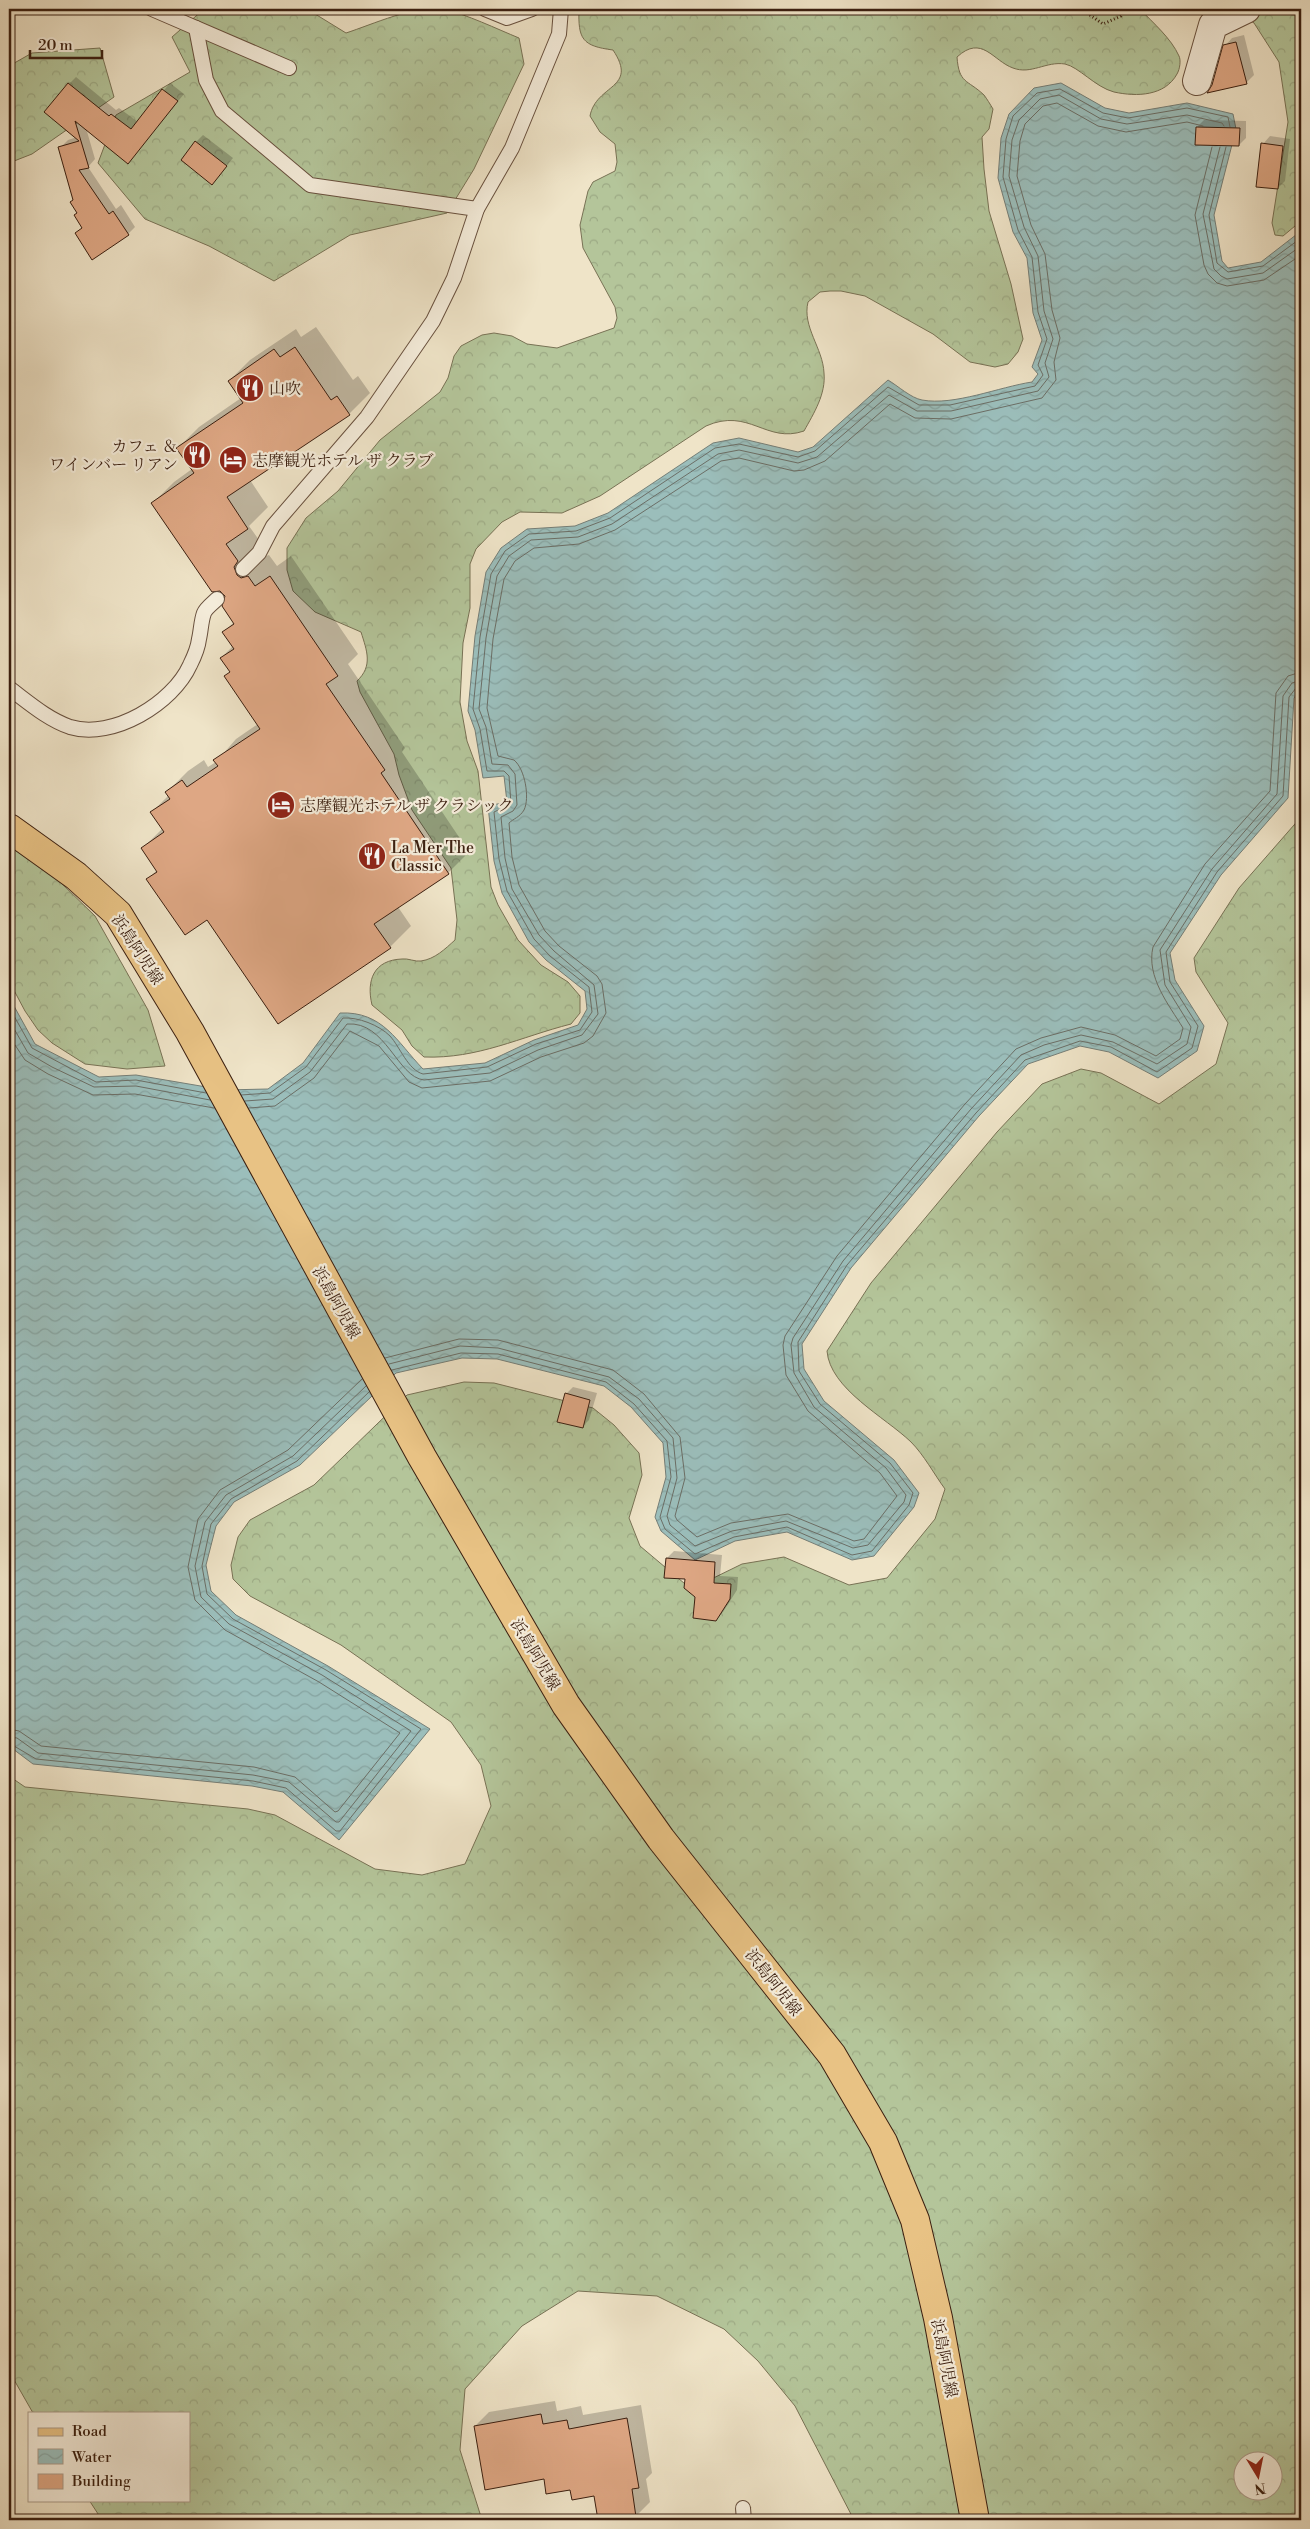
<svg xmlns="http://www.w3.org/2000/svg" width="1310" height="2529" font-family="'Libre Bodoni','Noto Serif JP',serif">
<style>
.forest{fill:url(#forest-crowns);stroke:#787255;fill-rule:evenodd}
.water{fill:url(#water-waves);stroke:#757e77}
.shadow{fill:#0003}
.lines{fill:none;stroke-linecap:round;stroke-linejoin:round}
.shore{stroke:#6b6e66;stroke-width:1}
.building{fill:#dea784;stroke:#3b1f10}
.lane-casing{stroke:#68503e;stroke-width:16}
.street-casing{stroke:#68503e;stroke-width:30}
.primary-casing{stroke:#3b1f10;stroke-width:30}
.path{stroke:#3b1f10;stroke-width:3;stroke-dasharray:1 2.5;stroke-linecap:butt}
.lane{stroke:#f5eddb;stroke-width:14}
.street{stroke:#f5eddb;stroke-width:28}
.primary{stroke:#e8c284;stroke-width:28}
.labels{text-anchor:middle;stroke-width:4.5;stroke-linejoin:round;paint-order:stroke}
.poi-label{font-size:16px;fill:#3b1f10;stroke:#f5eddb;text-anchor:start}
.street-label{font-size:16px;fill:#3b1f10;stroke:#f5eddb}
</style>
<defs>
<pattern id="forest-crowns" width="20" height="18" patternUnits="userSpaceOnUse" patternTransform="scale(1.25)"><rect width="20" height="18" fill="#b4c59a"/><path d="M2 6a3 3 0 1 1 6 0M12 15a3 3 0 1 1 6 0" fill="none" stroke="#9ca984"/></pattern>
<pattern id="water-waves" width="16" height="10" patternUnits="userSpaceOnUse" patternTransform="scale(1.25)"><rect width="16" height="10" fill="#9bbebb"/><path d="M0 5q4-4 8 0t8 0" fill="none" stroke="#86a3a0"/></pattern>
</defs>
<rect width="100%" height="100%" fill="#efe4c8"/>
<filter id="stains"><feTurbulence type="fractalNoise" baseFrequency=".004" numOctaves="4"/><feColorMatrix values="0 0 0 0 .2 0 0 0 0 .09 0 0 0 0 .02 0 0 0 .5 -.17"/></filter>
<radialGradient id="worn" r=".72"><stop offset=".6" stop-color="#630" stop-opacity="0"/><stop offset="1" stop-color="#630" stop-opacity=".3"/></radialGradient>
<g class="forest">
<path d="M 204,9 L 307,9 L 346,33 C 371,25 417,4 443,9 C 466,14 497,29 519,38 L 524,64 L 474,169 L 447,213 L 350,235 L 274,281 L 209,246 L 145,219 L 98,163 L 116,115 L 190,72 L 172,37 Z"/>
<path d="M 579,9 L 1140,9 C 1153,23 1171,38 1179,56 C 1181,60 1180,69 1177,74 C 1165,96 1137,97 1114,92 C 1095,87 1079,67 1065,64 C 1046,61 1031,75 1013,68 C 993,61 982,34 957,57 C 959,84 967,79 984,95 C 987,99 990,104 993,109 L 989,129 L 982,137 L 984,169 L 989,211 L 1011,284 L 1023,339 L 1018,352 L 1008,364 L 995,367 L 970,362 L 933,334 L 865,296 L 841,291 L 830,291 L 820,292 L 808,302 C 802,327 823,348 824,373 C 826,394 814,413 804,431 C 766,444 749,407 706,426 L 600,496 L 562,513 L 520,512 L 502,522 L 476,549 L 470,564 L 470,608 L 463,643 L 460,702 L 467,741 L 478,771 L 491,887 L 498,905 L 518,940 L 541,965 L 568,982 L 580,996 L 580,1013 L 571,1024 C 520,1037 478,1059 424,1057 L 412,1046 L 402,1030 L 372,1005 C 366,980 374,960 402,959 C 408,958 415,962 421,961 C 435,959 445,949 455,940 L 457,920 L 451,868 L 412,810 L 399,775 L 394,754 L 360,692 L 357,681 C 373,666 367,651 361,632 L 315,612 L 293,591 L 287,570 L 287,548 L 306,518 L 338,491 L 380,440 L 440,392 L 448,378 L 454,356 L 461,346 L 482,335 L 494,333 L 512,336 L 527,344 L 557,348 L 614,328 L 617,318 L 615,307 L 583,248 L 580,225 L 588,191 L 593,182 L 615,171 L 617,162 L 615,144 L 600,132 L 590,116 C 596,84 639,89 613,50 C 582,46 578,39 579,9 Z"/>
<path d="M 1234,9 L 1301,9 L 1301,221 L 1283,236 L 1275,235 L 1272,223 L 1288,122 L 1279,62 L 1254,23 Z"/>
<path d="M 100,48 L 114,97 L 32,154 L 9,163 L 9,66 L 32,53 Z"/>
<path d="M 1301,817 L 1301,2520 L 854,2520 L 795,2406 L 758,2361 L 724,2329 L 657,2296 L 578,2291 L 522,2326 L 465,2389 L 460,2450 L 482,2520 L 102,2520 L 89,2500 L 189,2500 L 189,2413 L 33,2413 L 9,2371 L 9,1776 L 25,1787 L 248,1809 L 275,1815 L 375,1869 L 422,1875 L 465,1864 L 491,1806 L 481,1765 L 451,1722 L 341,1645 L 250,1596 L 233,1579 L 231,1565 L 238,1537 L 250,1520 L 314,1485 L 407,1395 L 464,1382 L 494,1383 L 593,1408 L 614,1425 L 639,1453 L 642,1475 L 629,1518 L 640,1546 L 691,1589 L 742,1564 L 784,1557 L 849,1585 L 887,1578 L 935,1519 L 945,1489 C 934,1474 924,1455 911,1442 C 885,1417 830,1389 827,1351 L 871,1283 L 997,1132 L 1042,1084 L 1081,1069 L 1101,1073 L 1159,1104 L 1216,1064 L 1228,1023 L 1196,972 L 1194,958 L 1239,888 ZM 1242,2462 L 1272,2462 L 1272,2492 L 1242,2492 Z"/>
<path d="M 9,837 L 20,843 L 95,916 L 148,1010 L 165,1066 L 127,1069 L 85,1064 L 52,1043 L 38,1030 L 25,1011 L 9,981 Z"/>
</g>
<path class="water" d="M 1061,83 L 1105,108 L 1129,113 L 1187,103 L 1233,114 L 1236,129 L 1214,215 L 1222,261 L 1228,268 L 1261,262 L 1301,231 L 1301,689 L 1294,698 L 1288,798 L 1221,875 L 1170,953 L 1175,980 L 1204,1026 L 1197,1051 L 1158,1078 L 1109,1052 L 1080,1046 L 1028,1064 L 979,1116 L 851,1268 L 802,1344 L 804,1369 L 824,1401 L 894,1460 L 919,1493 L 914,1507 L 874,1556 L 852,1560 L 787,1532 L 735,1541 L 695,1560 L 661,1531 L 655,1517 L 666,1477 L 663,1443 L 631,1407 L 604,1386 L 497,1359 L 462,1358 L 396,1373 L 300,1465 L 234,1502 L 216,1526 L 206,1565 L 211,1591 L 236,1615 L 328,1666 L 430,1729 L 339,1840 L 283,1792 L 252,1786 L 33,1764 L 9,1746 L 9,997 L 35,1044 L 99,1077 L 136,1075 L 224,1090 L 268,1089 L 303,1063 L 340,1013 C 383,1011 397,1042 423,1069 L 485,1063 L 534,1040 L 578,1025 L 587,1009 L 585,991 L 546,960 L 529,942 L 502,893 L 494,861 L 488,806 L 507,802 L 504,776 L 483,778 L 475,730 L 468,711 L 475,636 L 486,572 L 501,548 L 527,529 L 575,526 L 608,513 L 713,443 L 739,438 L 798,452 L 813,447 L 888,380 C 898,386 911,398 922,400 C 954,406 999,387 1032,382 L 1038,374 L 1032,367 L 1042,340 L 1033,313 L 1027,258 L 1013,232 L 998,178 L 1001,138 L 1009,114 L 1034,88 Z"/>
<g class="shadow">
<path d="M 1244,35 L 1254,75 L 1247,82 L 1213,86 L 1225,46 L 1232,38 Z"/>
<path d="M 76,77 L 116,110 L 119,108 L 138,122 L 170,83 L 184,94 L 128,162 L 86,128 L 95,159 L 88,167 L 116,209 L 121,205 L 135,227 L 128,234 L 76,233 L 83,227 L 61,147 L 68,140 L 77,137 L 69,84 Z"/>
<path d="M 1204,120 L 1246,121 L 1246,138 L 1239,145 L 1197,127 Z"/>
<path d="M 203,135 L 233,158 L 212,183 L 196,142 Z"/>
<path d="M 1270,136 L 1290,139 L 1285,181 L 1278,188 L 1263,144 Z"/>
<path d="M 316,327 L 353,380 L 358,376 L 370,393 L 349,414 L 250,480 L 268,507 L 249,526 L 259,540 L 255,545 L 257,554 L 263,557 L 269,555 L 277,566 L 291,556 L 358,654 L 348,664 L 405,748 L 402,752 L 469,852 L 448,873 L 398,907 L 411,926 L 390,947 L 207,918 L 148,879 L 157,870 L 143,848 L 163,828 L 152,812 L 169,795 L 167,792 L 188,771 L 204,760 L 208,767 L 216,762 L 236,739 L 258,724 L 226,676 L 231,671 L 221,658 L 233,646 L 224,632 L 234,622 L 227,596 L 153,503 L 174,482 L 192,469 L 178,448 L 199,427 L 241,398 L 229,381 L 250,360 L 296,329 L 301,337 Z"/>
<path d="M 573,1387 L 597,1393 L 589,1420 L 582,1427 L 566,1394 Z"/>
<path d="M 674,1551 L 722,1555 L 720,1576 L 738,1577 L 737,1590 L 723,1612 L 716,1620 L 697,1597 L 686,1578 L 667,1558 Z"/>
<path d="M 555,2401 L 557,2411 L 581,2406 L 583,2415 L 641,2405 L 652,2473 L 646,2479 L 650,2502 L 636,2516 L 599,2520 L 595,2495 L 545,2478 L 475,2426 L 489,2412 Z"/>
</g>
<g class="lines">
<g class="shore">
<path d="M 1212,147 L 1195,215 L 1204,265 L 1208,274 L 1217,283 L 1227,286 L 1264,280 L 1301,255"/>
<path d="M 1220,147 L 1203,214 L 1214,269 L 1221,276 L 1227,279 L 1263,273 L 1301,246"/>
<path d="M 1226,147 L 1209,215 L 1217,263 L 1228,272 L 1263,266 L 1301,238"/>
<path d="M 9,1007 L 32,1048 L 96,1082 L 136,1080 L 206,1093"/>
<path d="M 9,1020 L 28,1053 L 52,1067 L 94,1087 L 136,1086 L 210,1100"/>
<path d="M 9,1036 L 25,1060 L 48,1074 L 93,1095 L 135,1094 L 214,1108"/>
<path d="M 241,1095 L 270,1093 L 306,1067 L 343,1018 C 358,1017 379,1025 390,1036 C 400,1047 408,1070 423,1074 L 487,1067 L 536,1044 L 580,1030 L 592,1012 L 589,987 L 550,956 L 534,939 L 507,891 L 499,859 L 494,812 L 511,804 L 509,776 L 504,771 L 487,771 L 480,729 L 473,709 L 480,637 L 491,574 L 505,551 L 529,534 L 576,531 L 610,518 L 715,448 L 739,444 L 798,457 L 815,451 L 888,387 L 919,405 L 950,405 L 1035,386 L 1043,375 L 1038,365 L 1047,339 L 1038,312 L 1032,257 L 1018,230 L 1003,177 L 1006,139 L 1013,116 L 1037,93 L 1060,89 L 1103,113 L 1128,118 L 1187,108 L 1228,117 L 1230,127"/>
<path d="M 245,1101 L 273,1099 L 310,1072 L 347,1024 C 386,1021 397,1077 424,1080 L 490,1073 L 538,1050 L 582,1035 L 598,1014 L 594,985 L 554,951 L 539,935 L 512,889 L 505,858 L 501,817 L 513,811 L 517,805 L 515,774 L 508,765 L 492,764 L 486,727 L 479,709 L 486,638 L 497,576 L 509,556 L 531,540 L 578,537 L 612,524 L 718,454 L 739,450 L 798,463 L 817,457 L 889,395 L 917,411 L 951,411 L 1038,391 L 1049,377 L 1045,363 L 1053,339 L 1044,311 L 1038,256 L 1024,227 L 1009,176 L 1012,140 L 1019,120 L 1040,99 L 1059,95 L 1101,119 L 1127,124 L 1187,115 L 1222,123 L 1224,126"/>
<path d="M 249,1108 L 275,1106 L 314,1078 L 350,1031 L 379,1046 L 409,1082 L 422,1088 L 490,1081 L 541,1057 L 584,1043 L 593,1036 L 606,1013 L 602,984 L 597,976 L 559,946 L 545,931 L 519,885 L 512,857 L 509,823 C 513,819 520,817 524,810 C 530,798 525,769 514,760 L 498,756 L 487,708 L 493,639 L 504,579 L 515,561 L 534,548 L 579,544 L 615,530 L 721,461 L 739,458 L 794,471 L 804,470 L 825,461 L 890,404 L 915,418 L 951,419 L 1042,398 L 1056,380 L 1054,362 L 1060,338 L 1052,310 L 1045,254 L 1031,225 L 1017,176 L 1020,141 L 1025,124 L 1043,106 L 1057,103 L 1098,126 L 1126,132 L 1187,122 L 1203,126"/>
<path d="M 385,1358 L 459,1339 L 498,1340 L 613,1370 L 644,1394 L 680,1437 L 685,1478 L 675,1516 L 677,1520 L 697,1537 L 731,1523 L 788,1514 L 854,1541 L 864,1539 L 897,1496 L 880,1473 L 808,1411 L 786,1375 L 783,1345 L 785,1336 L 837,1256 L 965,1104 L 1016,1049 L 1041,1038 L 1081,1027 L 1115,1035 L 1156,1056 L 1180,1039 L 1183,1028 C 1169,1005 1146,977 1153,947 L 1205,864 L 1270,791 L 1276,693 L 1288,676 L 1301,672"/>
<path d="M 389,1364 L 460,1346 L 498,1348 L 609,1377 L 639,1399 L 673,1438 L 677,1478 L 667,1516 L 670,1525 L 695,1546 L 732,1531 L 786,1521 L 853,1548 L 868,1545 L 904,1502 L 906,1495 L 886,1468 L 814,1407 L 794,1373 L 791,1345 L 793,1338 L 843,1261 L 971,1109 L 1021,1055 L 1044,1045 L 1081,1035 L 1113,1042 L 1157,1064 L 1187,1044 L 1191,1027 L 1165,985 L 1160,950 L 1212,869 L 1277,794 L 1283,696 L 1292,683 L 1301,680"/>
<path d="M 392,1370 L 461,1353 L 498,1354 L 606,1382 L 634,1404 L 667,1441 L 671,1477 L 660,1517 L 665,1529 L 695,1554 L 734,1537 L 787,1527 L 852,1555 L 872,1551 L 909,1505 L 913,1493 L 890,1463 L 820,1404 L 799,1371 L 798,1342 L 847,1265 L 976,1113 L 1025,1060 L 1080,1041 L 1111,1047 L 1157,1072 L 1192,1048 L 1198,1026 L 1170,982 L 1166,952 L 1217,872 L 1283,796 L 1289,697 L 1296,688 L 1301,686"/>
<path d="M 9,1729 L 19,1731 L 41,1746 L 254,1767 L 295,1777 L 335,1812 L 338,1811 L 400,1733 L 319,1682 L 225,1630 L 195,1600 L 188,1567 L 198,1519 L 220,1490 L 288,1450 L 362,1379"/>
<path d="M 9,1737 L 17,1738 L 38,1753 L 253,1775 L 289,1782 L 336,1822 L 339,1822 L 411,1731 L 322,1675 L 229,1624 L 201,1597 L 195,1566 L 205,1522 L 226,1495 L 293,1456 L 366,1386"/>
<path d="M 9,1743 L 36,1759 L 253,1781 L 286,1788 L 336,1831 L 340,1831 L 421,1729 L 326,1670 L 233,1619 L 207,1594 L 202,1566 L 211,1524 L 231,1499 L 297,1461 L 369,1392"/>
</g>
</g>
<g class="building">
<path d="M 1236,42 L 1247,84 L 1207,93 L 1212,85 L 1223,45 Z"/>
<path d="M 68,83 L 109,116 L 111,114 L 131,129 L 162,89 L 178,101 L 128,164 L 75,121 L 89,168 L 79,170 L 109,214 L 113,211 L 129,235 L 92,260 L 75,233 L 82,228 L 74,215 L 77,213 L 70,202 L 73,200 L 58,147 L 79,141 L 44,112 Z"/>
<path d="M 1196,127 L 1240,128 L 1239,146 L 1195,145 Z"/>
<path d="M 195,141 L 227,166 L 212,185 L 181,160 Z"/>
<path d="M 1261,143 L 1283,146 L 1278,189 L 1256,187 Z"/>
<path d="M 295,347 L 331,400 L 337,396 L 350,415 L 227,497 L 248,529 L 226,544 L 238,561 L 234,567 L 237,575 L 241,578 L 248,576 L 255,586 L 270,576 L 338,676 L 326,684 L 385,770 L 381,773 L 449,874 L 374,924 L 391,948 L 278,1024 L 207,920 L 185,935 L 146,879 L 157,872 L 141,848 L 164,832 L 150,812 L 170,799 L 165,792 L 182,780 L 187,787 L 218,766 L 213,760 L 260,729 L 224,676 L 230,672 L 220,658 L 234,649 L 222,632 L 234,624 L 222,606 L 225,596 L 220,591 L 212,592 L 151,503 L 194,473 L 176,448 L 243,403 L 228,381 L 274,349 L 280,357 Z"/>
<path d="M 565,1393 L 590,1400 L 583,1428 L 557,1422 Z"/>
<path d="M 666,1558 L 715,1562 L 714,1583 L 731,1584 L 730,1599 L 716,1621 L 693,1618 L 695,1597 L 684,1588 L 685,1579 L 664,1578 Z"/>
<path d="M 541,2414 L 543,2424 L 567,2420 L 569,2429 L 627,2418 L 639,2488 L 632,2489 L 636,2517 L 598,2520 L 594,2496 L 572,2500 L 570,2490 L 546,2494 L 544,2479 L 485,2490 L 474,2426 Z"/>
</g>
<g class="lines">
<defs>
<g id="lane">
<path d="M 152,9 L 289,68"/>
<path d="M 485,9 L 507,18 L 532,9"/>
<path d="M 196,28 L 206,80 L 222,111 L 310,185 L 477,209"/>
<path d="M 243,569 L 259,553 L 273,526 L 367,417 L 433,321 L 454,278 L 477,209 L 512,148 L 559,34 L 561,9"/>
<path d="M 9,688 C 28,702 47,719 70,727 C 113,740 173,703 190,665 C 194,657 198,648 199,639 C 201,631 201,621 204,613 C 206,608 213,603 217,599"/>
<path d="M 743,2508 L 744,2520"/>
</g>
<path id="street" d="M 1197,81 L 1213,25 L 1246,9"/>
<path id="primary" d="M 9,828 L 76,876 L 118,914 L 190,1032 L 422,1457 L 566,1705 L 661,1839 L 832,2055 L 883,2142 L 915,2220 L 938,2318 L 975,2520"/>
</defs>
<use href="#lane" class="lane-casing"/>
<use href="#street" class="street-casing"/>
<use href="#primary" class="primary-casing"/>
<path class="path" d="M 1081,9 L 1103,24 L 1121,16 L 1124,9"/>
<use href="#lane" class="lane"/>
<use href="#street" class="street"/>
<use href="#primary" class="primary"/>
</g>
<defs>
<symbol id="restaurant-disc" viewBox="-11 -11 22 22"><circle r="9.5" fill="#8f2418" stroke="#f5eddb"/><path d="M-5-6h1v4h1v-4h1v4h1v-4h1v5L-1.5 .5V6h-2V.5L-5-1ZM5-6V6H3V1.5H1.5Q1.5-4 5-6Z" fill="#fff"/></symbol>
<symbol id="hotel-disc" viewBox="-11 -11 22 22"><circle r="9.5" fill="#8f2418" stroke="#f5eddb"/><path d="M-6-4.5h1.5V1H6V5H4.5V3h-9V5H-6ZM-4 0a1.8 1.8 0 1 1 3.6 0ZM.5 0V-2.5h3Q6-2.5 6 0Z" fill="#fff"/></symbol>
</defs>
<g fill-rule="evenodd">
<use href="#restaurant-disc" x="234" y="372" width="32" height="32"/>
<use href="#restaurant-disc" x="181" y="439" width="32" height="32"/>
<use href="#hotel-disc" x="217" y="444" width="32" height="32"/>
<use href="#hotel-disc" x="265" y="789" width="32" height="32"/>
<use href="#restaurant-disc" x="356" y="840" width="32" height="32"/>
</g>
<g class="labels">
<g class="poi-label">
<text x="269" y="394">山吹</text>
<text x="178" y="452" text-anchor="end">カフェ ＆<tspan x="178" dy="18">ワインバー リアン</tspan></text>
<text x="252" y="466">志摩観光ホテル ザ クラブ</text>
<text x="300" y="811">志摩観光ホテル ザ クラシック</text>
<text x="391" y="853">La Mer The<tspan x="391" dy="18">Classic</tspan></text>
</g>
<g class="street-label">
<text transform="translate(138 949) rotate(57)" y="6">浜島阿児線</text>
<text transform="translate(337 1302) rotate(61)" y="6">浜島阿児線</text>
<text transform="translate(536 1654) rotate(59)" y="6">浜島阿児線</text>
<text transform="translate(774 1982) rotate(52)" y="6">浜島阿児線</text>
<text transform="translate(945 2358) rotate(79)" y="6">浜島阿児線</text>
</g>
</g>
<rect width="1310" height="2529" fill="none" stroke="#efe4c8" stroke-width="30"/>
<rect x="10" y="10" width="1290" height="2509" fill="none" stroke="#3b1f10" stroke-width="2.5"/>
<rect x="15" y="15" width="1280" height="2499" fill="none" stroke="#3b1f10"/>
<rect x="28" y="2412" width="162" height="90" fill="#f5eddb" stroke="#ab9b8a"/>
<rect x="38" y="2428" width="25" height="8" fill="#e8c284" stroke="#ab9b8a"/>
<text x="72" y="2436" font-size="15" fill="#3b1f10">Road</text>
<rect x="38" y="2449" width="25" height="15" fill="url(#water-waves)" stroke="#ab9b8a"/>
<text x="72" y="2462" font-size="15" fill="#3b1f10">Water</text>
<rect x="38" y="2474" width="25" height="15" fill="#dea784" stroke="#ab9b8a"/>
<text x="72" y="2486" font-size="15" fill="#3b1f10">Building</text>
<g transform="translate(1258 2476) rotate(170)"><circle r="24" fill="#f5eddb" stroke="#ab9b8a"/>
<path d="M0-4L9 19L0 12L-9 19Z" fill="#8f2418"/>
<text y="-8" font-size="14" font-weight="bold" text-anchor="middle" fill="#3b1f10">N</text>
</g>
<path d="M30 50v8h72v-8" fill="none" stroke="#3b1f10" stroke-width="2.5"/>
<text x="38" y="50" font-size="15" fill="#3b1f10" stroke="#f5eddb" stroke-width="4" paint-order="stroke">20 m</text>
<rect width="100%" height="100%" filter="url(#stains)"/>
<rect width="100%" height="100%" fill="url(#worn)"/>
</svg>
